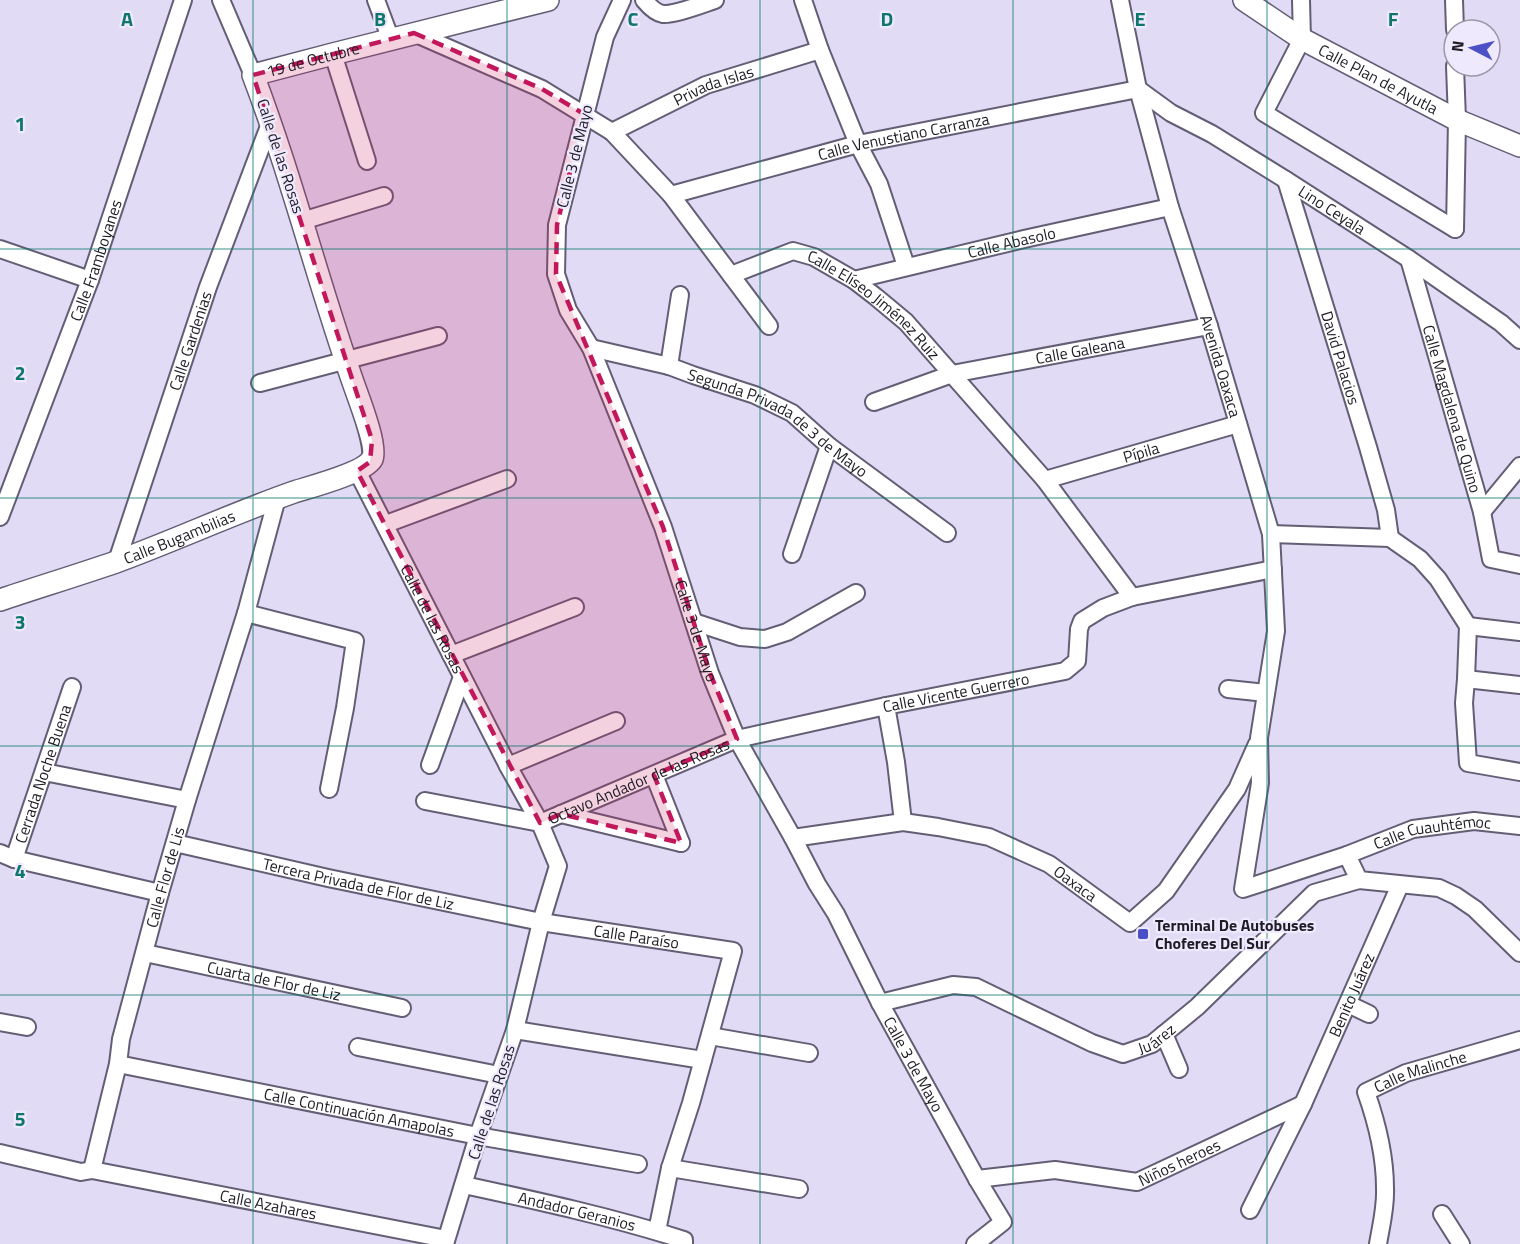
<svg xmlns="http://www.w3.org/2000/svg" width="1520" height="1244" font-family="'Titillium Web',sans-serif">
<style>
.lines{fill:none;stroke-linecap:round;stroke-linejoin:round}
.minor-casing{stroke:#645e75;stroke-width:20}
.tertiary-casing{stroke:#645e75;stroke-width:24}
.minor{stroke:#fff;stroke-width:16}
.tertiary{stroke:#fff;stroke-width:21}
.marked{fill:#c2185b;fill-opacity:0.2;stroke:#c2185b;stroke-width:4.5;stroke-dasharray:12 8;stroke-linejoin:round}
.grid{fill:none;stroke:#0f766e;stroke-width:1.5;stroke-opacity:0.55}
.poi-dot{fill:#4c50c6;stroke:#efe9fe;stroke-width:2}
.labels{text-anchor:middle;stroke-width:4.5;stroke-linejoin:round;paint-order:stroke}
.street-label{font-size:16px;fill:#1f1c25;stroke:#efe9fe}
.poi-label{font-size:16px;font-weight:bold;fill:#1f1c25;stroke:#efe9fe;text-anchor:start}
.grid-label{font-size:20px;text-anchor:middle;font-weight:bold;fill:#0f766e;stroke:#efe9fe;stroke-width:4.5;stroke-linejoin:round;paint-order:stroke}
</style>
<rect width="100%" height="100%" fill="#e2dbf5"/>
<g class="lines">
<defs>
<g id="minor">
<path d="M 221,0 L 253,75"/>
<path d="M 376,0 L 391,40"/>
<path id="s1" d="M 622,0 L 605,37 L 557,225 L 556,274 L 568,310 L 591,348 L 663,527 L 710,673 L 737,739 L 793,838 L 817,884 L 836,914 L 880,1003 L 977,1179 L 1003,1222 L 975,1244"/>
<path d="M 644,0 C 649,6 656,13 663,14 C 675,15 703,4 715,0"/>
<path d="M 803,0 L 820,50 L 858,144 L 879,184 L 906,266"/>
<path id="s2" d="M 1120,0 L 1138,89 L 1170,207 L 1209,326 L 1271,534 L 1276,631 L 1259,738 L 1260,783 L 1243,889 L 1347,855 L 1413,829 L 1474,821 L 1520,826"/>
<path d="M 1301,0 L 1302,39 L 1264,113 L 1455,229"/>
<path d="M 1454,0 L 1455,30"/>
<path d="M 414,33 L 542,89 L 612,132 L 671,195 L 769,326"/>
<path d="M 333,54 L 367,161"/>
<path id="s3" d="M 612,132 L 706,85 L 820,50"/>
<path id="s4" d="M 1286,180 L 1368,447 L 1386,510 L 1390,538"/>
<path id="s5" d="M 671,195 L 858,144 L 1138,89 L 1171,113 L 1212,134 L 1286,180 L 1409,259 L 1501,323 L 1520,340"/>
<path d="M 302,221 L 384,196"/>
<path d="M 1455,229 L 1457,120 L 1455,66"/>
<path d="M 0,249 L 90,280"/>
<path id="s6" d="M 1409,259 L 1482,512 L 1491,559 L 1520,565"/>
<path id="s7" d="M 731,275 L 793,251 L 814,257 L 854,280 L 876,297 L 906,322 L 1045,480 L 1132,597"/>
<path id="s8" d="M 854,280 L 1024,239 L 1170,207"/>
<path id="s9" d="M 591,348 L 669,366 L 693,375 L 755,395 L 792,413 L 829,446 L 947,533"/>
<path d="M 669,366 L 680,295"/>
<path d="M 260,383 L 438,336"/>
<path id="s10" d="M 874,402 L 952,374 L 1209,326"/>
<path id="s11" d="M 357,471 L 508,766 L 540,823 L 558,866 L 541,922 L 515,1030 L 478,1136 L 445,1244"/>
<path id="s12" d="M 1045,480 L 1238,424"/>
<path d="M 1482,512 L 1520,466"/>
<path id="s13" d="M 0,517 L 90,280 L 183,0"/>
<path d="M 386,524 L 507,479"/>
<path d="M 1271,534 L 1390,538 L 1420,559 L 1438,579 L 1468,626"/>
<path d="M 792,554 L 829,446"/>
<path id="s14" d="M 117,561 L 208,287 L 271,121"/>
<path d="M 246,613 L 355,641 L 345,708 L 329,789"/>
<path d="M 694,622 L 740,637 L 765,639 L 787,632 L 856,593"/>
<path d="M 1468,626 L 1466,679 L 1464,703 L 1468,763 L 1520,772"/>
<path d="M 1468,626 L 1520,632"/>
<path d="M 451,655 L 575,607"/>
<path d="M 1466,679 L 1520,685"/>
<path d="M 1228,689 L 1266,693"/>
<path d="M 886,706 L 896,762 L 903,822"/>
<path d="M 430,765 L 462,677"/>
<path d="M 508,766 L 616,721"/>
<path d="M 44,772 L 187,800"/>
<path d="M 654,775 L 681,843"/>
<path id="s15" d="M 425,801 L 540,823 L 737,739 L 886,706 L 1065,671 L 1077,661 L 1079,629 L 1082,621 L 1103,608 L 1132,597 L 1273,569"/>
<path d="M 561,814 L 681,843"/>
<path id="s16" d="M 793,838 L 903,822 L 938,827 L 989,837 L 1049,864 L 1130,923 L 1166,891 L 1237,789 L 1257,744"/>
<path id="s17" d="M 175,843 L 328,878 L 541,922 L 733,951 L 691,1103 L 670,1168 L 657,1231"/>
<path d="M 0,853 L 14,859 L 160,893"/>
<path d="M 1347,855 L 1359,880 L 1439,888 L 1456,896 L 1475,909 L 1520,953"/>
<path id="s18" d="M 14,859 L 72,687"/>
<path id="s19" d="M 145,953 L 402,1008"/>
<path id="s20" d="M 880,1003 L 953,985 L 976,987 L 1092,1043 L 1123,1054 L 1152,1044 L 1197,1007 L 1314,893 L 1359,880"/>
<path d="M 1348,1004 L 1369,1014"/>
<path d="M 0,1022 L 27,1027"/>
<path d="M 515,1030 L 703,1060"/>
<path d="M 1164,1034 L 1179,1069"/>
<path d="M 710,1036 L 809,1053"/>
<path d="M 358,1047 L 499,1075"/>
<path id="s21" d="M 118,1064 L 478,1136 L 638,1164"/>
<path id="s22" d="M 0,1153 L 81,1172 L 92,1170 L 446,1239"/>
<path d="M 670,1168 L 799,1189"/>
<path id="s23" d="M 92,1170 L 118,1064 L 121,1039 L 160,893 L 187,800 L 246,613 L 277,498"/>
<path id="s24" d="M 977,1179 L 1055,1170 L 1137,1182 L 1303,1104"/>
<path id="s25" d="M 464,1185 C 538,1201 612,1217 684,1240 L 684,1244"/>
<path id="s26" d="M 1250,1210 L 1303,1104 L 1400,885"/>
<path d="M 1442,1214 L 1461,1244"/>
<path id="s27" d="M 1378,1244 C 1381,1226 1386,1207 1385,1188 C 1385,1155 1377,1123 1366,1092 L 1406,1073 L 1520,1040"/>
</g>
<g id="tertiary">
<path id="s28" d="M 1244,0 L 1302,39 L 1457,120 L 1520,146"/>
<path id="s29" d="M 0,600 C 39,587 78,575 116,562 C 176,540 234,513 294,492 C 310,487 364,473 372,459 C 378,448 359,399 354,385 C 318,283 292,177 253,75 L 333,54 L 548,0"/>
</g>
</defs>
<use href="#minor" class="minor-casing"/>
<use href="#tertiary" class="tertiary-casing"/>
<use href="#minor" class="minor"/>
<use href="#tertiary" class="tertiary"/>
</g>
<path class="marked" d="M 414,33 L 542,89 L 584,114 L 557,225 L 556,274 L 663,527 L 710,673 L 737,739 L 654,775 L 681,843 L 561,814 L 540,823 L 357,471 L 370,462 L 372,440 L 253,75 Z"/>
<path class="grid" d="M 253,0 L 253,1244M 507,0 L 507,1244M 760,0 L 760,1244M 1013,0 L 1013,1244M 1267,0 L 1267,1244M 0,249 L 1520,249M 0,498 L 1520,498M 0,746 L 1520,746M 0,995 L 1520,995"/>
<rect class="poi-dot" x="1137" y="928" width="12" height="12" rx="3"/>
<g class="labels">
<g class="street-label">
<text dy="6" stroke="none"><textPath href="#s29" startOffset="864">19 de Octubre</textPath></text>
<text dy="6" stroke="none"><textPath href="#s28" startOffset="156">Calle Plan de Ayutla</textPath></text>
<text dy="6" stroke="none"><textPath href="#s3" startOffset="112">Privada Islas</textPath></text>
<text dy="6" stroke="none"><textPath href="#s5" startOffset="240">Calle Venustiano Carranza</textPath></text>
<text transform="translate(281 156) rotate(72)" y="6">Calle de las Rosas</text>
<text transform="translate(574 156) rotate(-76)" y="6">Calle 3 de Mayo</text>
<text dy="6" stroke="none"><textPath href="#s5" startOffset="708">Lino Ceyala</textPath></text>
<text dy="6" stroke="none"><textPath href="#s8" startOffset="162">Calle Abasolo</textPath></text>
<text dy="6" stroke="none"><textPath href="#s13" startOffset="274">Calle Framboyanes</textPath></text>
<text dy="6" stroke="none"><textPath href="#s7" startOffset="165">Calle Elíseo Jiménez Ruiz</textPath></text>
<text dy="6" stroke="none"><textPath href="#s14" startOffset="232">Calle Gardenias</textPath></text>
<text dy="6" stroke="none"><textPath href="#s10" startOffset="213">Calle Galeana</textPath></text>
<text dy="6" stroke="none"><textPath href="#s4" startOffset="186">David Palacios</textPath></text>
<text dy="6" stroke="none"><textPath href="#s2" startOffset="380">Avenida Oaxaca</textPath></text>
<text dy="6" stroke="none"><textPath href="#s6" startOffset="156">Calle Magdalena de Quino</textPath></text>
<text dy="6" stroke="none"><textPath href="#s9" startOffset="204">Segunda Privada de 3 de Mayo</textPath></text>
<text dy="6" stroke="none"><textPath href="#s12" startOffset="100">Pípila</textPath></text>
<text dy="6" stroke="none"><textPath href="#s29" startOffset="190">Calle Bugambilias</textPath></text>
<text dy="6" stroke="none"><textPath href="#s11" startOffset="166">Calle de las Rosas</textPath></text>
<text dy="6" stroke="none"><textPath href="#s1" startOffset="668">Calle 3 de Mayo</textPath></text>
<text dy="6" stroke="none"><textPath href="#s15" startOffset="555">Calle Vicente Guerrero</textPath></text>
<text dy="6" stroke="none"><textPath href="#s18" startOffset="90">Cerrada Noche Buena</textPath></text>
<text dy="6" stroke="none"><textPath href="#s15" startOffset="224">Octavo Andador de las Rosas</textPath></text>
<text dy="6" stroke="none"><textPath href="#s2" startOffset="1112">Calle Cuauhtémoc</textPath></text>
<text dy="6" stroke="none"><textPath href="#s23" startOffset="302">Calle Flor de Lis</textPath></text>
<text dy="6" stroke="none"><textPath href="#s17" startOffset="188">Tercera Privada de Flor de Liz</textPath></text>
<text dy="6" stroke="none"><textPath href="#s16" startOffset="297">Oaxaca</textPath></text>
<text dy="6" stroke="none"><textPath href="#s17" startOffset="471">Calle Paraíso</textPath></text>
<text dy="6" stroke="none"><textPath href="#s19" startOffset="132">Cuarta de Flor de Liz</textPath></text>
<text dy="6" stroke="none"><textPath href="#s26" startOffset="238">Benito Juárez</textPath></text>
<text dy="6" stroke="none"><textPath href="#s20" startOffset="297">Juárez</textPath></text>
<text dy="6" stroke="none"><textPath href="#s1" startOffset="1154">Calle 3 de Mayo</textPath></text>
<text dy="6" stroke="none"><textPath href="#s27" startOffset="213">Calle Malinche</textPath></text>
<text transform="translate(491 1102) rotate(-72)" y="6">Calle de las Rosas</text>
<text dy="6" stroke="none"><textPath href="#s21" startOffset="246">Calle Continuación Amapolas</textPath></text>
<text dy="6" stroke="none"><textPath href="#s24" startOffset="208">Niños heroes</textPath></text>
<text dy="6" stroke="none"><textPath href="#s22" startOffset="274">Calle Azahares</textPath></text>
<text dy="6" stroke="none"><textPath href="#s25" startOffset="116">Andador Geranios</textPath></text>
</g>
<g class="poi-label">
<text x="1155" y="931">Terminal De Autobuses<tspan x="1155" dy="18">Choferes Del Sur</tspan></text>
</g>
</g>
<g class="grid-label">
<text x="127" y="26">A</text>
<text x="380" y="26">B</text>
<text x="633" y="26">C</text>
<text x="887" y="26">D</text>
<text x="1140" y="26">E</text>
<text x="1393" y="26">F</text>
<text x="20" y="131">1</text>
<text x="20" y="380">2</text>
<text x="20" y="629">3</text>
<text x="20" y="878">4</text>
<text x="20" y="1126">5</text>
</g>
<g transform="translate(1472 48) rotate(277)"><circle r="28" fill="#efe9fe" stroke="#9c97a7" stroke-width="1.5"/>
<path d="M0-4.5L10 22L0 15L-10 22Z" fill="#4c50c6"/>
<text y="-9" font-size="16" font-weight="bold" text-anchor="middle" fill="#1f1c25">N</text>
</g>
</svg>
